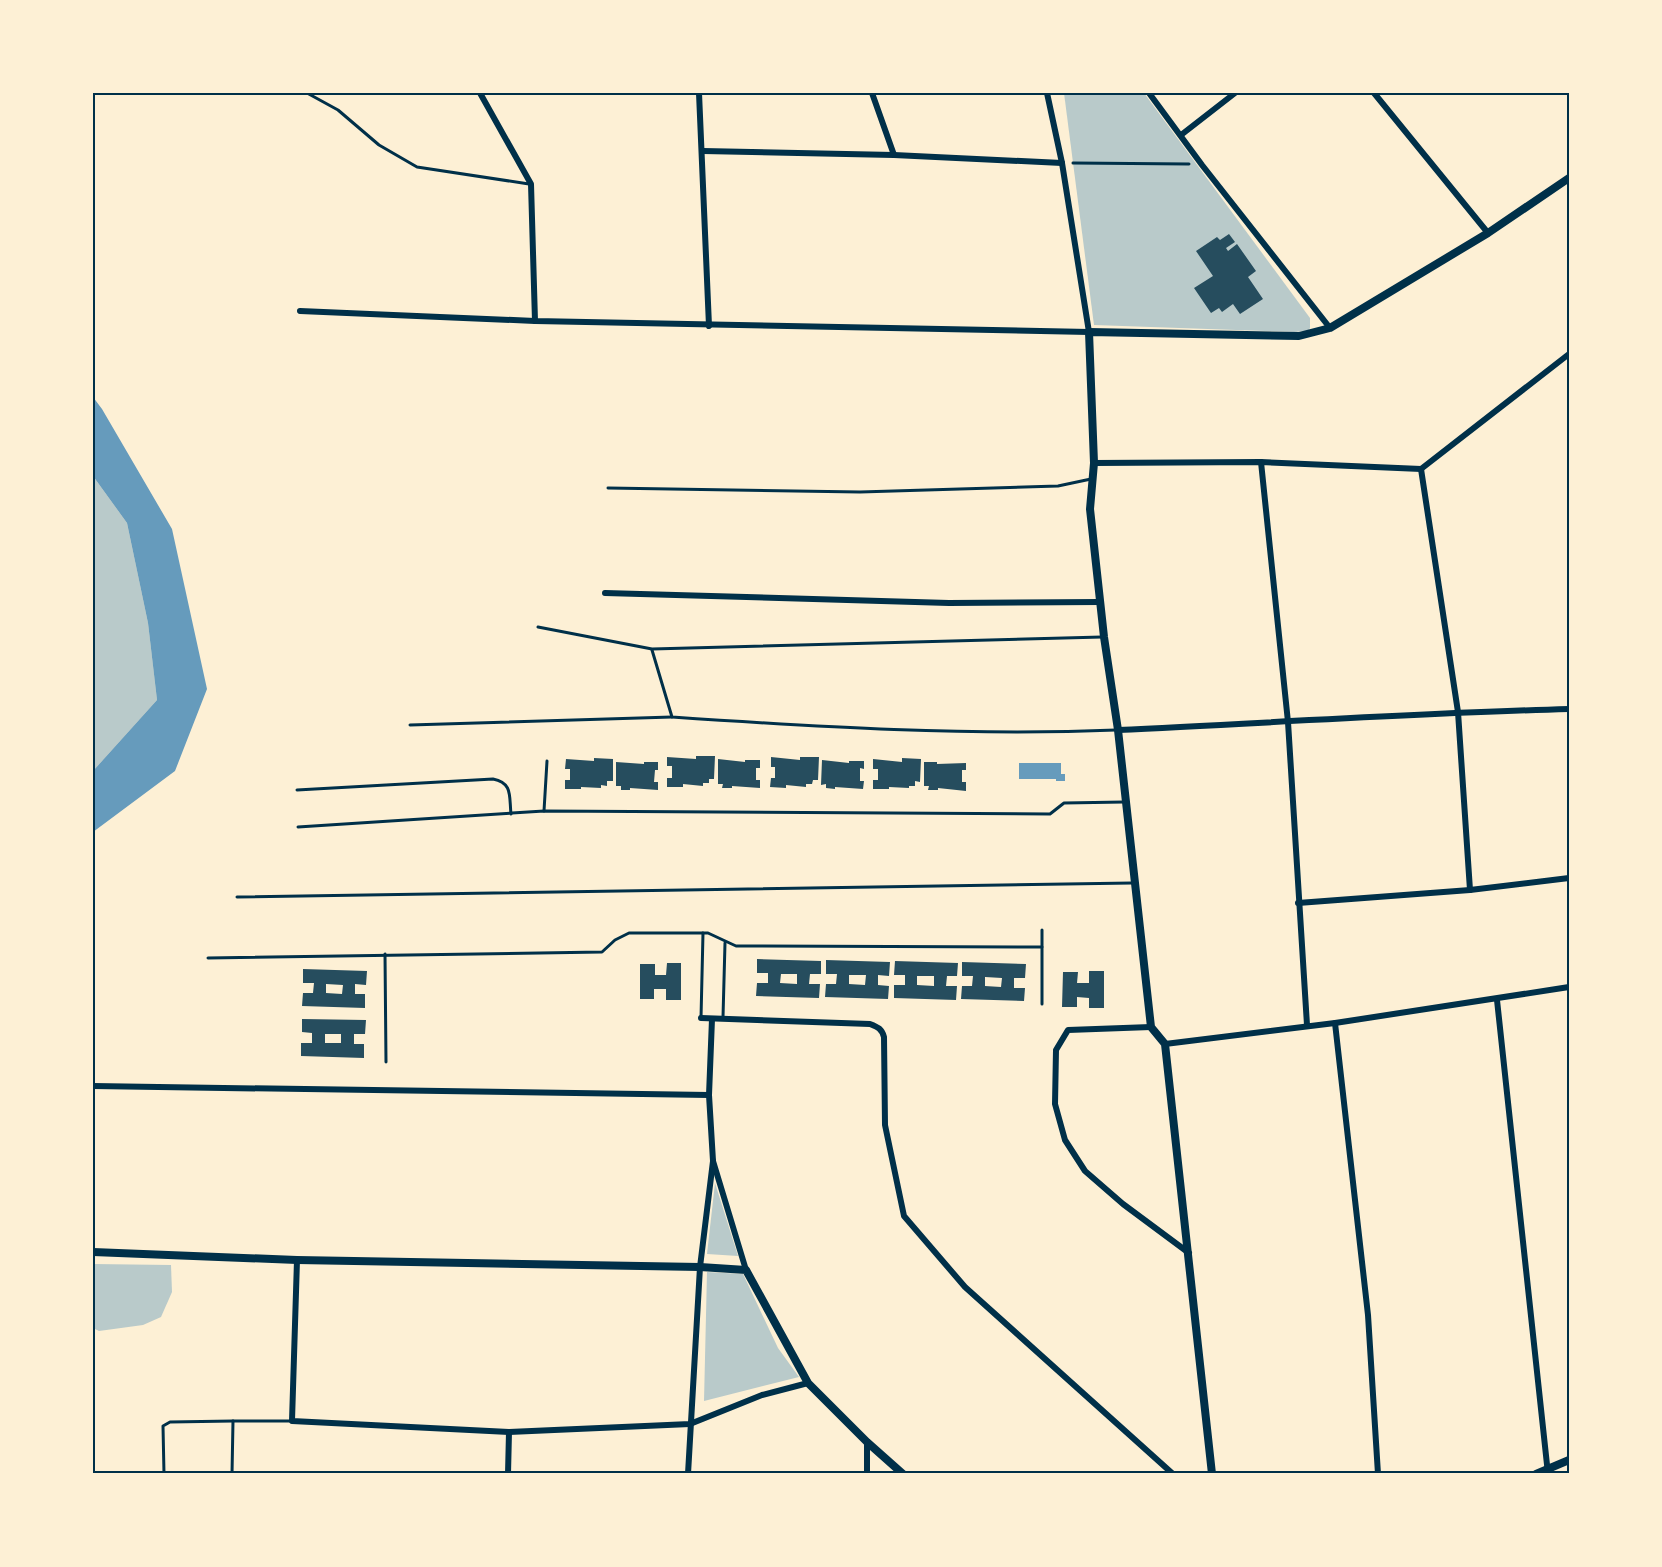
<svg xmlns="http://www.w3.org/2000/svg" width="1662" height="1567" font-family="'Source Sans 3',sans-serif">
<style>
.green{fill:#b9caca}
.water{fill:#669bbc}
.building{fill:#264d5e;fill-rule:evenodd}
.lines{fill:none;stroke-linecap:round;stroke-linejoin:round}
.path{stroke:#003049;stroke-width:3}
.service{stroke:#003049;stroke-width:3}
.minor{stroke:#003049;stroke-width:6}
.tertiary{stroke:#003049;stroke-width:8}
.neatline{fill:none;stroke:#003049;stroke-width:2}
</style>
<rect width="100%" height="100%" fill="#fdf0d5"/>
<g class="green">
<path d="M 1064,93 L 1144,93 L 1310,318 L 1310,328 L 1308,331 L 1294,332 L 1094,325 Z"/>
<path d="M 93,476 L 127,523 L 148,623 L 157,700 L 93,771 Z"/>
<path d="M 715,1183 L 738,1256 L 707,1254 Z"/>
<path d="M 93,1264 L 171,1265 L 172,1292 L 161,1317 L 143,1325 L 99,1331 L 93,1328 Z"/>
<path d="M 707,1272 L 743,1274 L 778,1348 L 799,1377 L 704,1401 Z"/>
</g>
<g class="water">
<path d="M 93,397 L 102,409 L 172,529 L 207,689 L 175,771 L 93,832 L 93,771 L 157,700 L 148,623 L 127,523 L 93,476 Z"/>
<path d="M 1019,763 L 1061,763 L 1061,774 L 1065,774 L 1065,781 L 1056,781 L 1056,779 L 1019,779 Z"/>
</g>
<g class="building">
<path d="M 1229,234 L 1235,242 L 1226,248 L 1228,251 L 1237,244 L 1256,271 L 1248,277 L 1263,299 L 1240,314 L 1233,304 L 1222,312 L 1219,308 L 1211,313 L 1194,288 L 1213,276 L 1196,251 L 1217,237 L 1220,240 Z"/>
<path d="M 696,756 L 715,756 L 714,779 L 709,779 L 709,783 L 703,783 L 703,786 L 683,784 L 683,787 L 667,787 L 667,778 L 672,778 L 672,766 L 667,766 L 667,757 L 696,759 Z"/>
<path d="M 771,757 L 800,760 L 800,757 L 819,757 L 818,780 L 813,780 L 812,784 L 806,784 L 806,787 L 786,785 L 786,788 L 770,787 L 771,778 L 775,778 L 775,767 L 771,767 Z"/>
<path d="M 594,758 L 613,759 L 613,781 L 607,781 L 607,786 L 601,785 L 601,788 L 581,787 L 581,789 L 565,789 L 565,780 L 570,780 L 570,769 L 565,769 L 566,759 L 594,761 Z"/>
<path d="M 902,758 L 921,759 L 920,782 L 915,781 L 915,786 L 909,786 L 909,788 L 889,787 L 889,789 L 873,789 L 873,780 L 878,780 L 878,769 L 873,769 L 873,759 L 902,762 Z"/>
<path d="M 718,759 L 745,762 L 745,760 L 760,760 L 760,768 L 756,768 L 756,780 L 760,780 L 760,788 L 732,786 L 732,788 L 722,788 L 723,784 L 718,784 Z"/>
<path d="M 822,760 L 849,763 L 849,761 L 864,761 L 864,769 L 860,768 L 860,781 L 864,781 L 863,789 L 835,787 L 835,789 L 826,788 L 826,784 L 821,785 Z"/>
<path d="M 616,762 L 644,764 L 644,762 L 658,762 L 658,770 L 655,770 L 654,782 L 658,782 L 658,790 L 630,788 L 630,790 L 621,790 L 621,786 L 616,786 Z"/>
<path d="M 924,762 L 937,762 L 937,764 L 966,763 L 966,770 L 962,770 L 962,782 L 966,782 L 966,791 L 938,788 L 938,790 L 928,790 L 929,786 L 924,786 Z"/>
<path d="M 757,959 L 821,961 L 821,974 L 810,974 L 809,984 L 820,984 L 819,998 L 756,996 L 757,983 L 768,983 L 768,973 L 757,973 ZM 781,974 L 797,974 L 797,984 L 780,983 Z"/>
<path d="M 826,960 L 890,962 L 889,976 L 878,975 L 878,985 L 889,986 L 888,999 L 825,997 L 826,984 L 836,984 L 837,974 L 826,974 ZM 849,975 L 866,975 L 865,985 L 849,984 Z"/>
<path d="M 895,961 L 958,963 L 957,976 L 947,976 L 946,986 L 957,986 L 956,1000 L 894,998 L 894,985 L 905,985 L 905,975 L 894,975 ZM 917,976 L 934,976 L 934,986 L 917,985 Z"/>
<path d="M 962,962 L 1026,964 L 1025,978 L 1014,978 L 1014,988 L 1025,988 L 1024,1001 L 961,999 L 962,986 L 972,986 L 973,976 L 962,976 ZM 985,977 L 1002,978 L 1001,987 L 985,986 Z"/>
<path d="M 667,963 L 681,963 L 681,1000 L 666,1000 L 666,989 L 654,989 L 654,999 L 640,999 L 640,964 L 655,964 L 655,975 L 666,975 Z"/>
<path d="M 303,969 L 367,971 L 366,985 L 355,984 L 355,994 L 365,994 L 365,1008 L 302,1006 L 303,993 L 313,993 L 314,983 L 303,983 ZM 326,984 L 343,985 L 342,994 L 326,993 Z"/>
<path d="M 1089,971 L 1104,971 L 1104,1008 L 1089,1008 L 1089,998 L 1077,997 L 1077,1007 L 1062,1007 L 1063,972 L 1078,972 L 1077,983 L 1089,983 Z"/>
<path d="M 302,1019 L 366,1020 L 365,1034 L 354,1034 L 354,1044 L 364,1044 L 364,1058 L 301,1056 L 301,1043 L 312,1043 L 312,1033 L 302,1032 ZM 325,1034 L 341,1034 L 341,1043 L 325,1043 Z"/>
</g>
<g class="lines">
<path class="path" d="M 1073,163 L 1189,164"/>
<g class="service">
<path d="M 307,93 L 338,110 L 379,145 L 417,167 L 529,184"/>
<path d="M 608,488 L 860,492 L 1058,486 L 1091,479"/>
<path d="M 538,627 L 652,649 L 1102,637"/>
<path d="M 652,650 L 672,717 C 820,727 968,736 1116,730"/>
<path d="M 410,725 L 672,717"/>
<path d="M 297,790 L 493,779 C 513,783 509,796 511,814"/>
<path d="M 544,811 L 547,761"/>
<path d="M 298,827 L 544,811 L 1050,814 L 1064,803 L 1124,802"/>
<path d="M 237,897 L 1132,883"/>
<path d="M 385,954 L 386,1062"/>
<path d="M 208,958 L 602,952 L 615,940 L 629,933 L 708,933 L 736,946 L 1042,947"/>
<path d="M 1042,1004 L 1042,930"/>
<path d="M 723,1017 L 725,943"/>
<path d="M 701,1018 L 703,933"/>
<path d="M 164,1474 L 163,1426 L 170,1422 L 233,1421"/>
<path d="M 232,1474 L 233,1421 L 292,1421"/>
</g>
<g class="minor">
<path d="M 480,93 L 531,184 L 535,321"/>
<path d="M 699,93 L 709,326"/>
<path d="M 872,93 L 894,155"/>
<path d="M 1149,93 L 1202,165 L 1330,328"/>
<path d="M 1374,93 L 1488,233"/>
<path d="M 1181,135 L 1235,93"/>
<path d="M 703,151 L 894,155 L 1062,163"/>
<path d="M 300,311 L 535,321 L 1089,332 L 1062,163 L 1047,93"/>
<path d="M 1261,462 L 1288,722 L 1307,1025"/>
<path d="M 1094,463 L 1261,462 L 1421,469 L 1569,354"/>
<path d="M 1421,469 L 1458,712 L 1470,890"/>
<path d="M 605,593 L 949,603 L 1100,602"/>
<path d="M 1118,730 C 1268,723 1419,713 1569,709"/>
<path d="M 1298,903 L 1470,890 L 1569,878"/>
<path d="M 1497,1000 L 1548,1474"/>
<path d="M 701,1018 L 870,1024 C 878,1027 882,1029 884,1037 L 885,1125 L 904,1216 L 965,1287 L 1173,1474"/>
<path d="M 712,1019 L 709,1095 L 713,1161 L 746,1270"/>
<path d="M 1335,1023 L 1368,1315 L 1378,1474"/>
<path d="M 1151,1027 L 1068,1030 L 1056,1050 L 1055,1104 L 1065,1140 L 1085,1171 L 1123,1204 L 1189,1253"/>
<path d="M 1165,1044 L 1335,1023 L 1569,987"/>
<path d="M 93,1086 L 709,1095"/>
<path d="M 297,1260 L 292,1421 L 509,1432 L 690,1424 L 762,1395 L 808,1383"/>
<path d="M 508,1474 L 509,1432"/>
<path d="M 688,1474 L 700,1267 L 713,1161"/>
<path d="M 867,1474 L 867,1442"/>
</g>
<g class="tertiary">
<path d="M 93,1252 L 297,1260 L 700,1267 L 746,1270 L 808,1383 L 867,1442 L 903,1474"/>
<path d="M 1212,1474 L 1165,1044 L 1151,1027 L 1118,730 L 1104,637 L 1090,509 L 1094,463 L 1089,332 L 1299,336 L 1330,328 L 1488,233 L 1569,178"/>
<path d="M 1536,1474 L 1569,1460"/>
</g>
</g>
<rect width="1662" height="1567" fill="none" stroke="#fdf0d5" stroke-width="189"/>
<rect x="94" y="94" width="1474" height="1378" class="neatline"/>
</svg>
